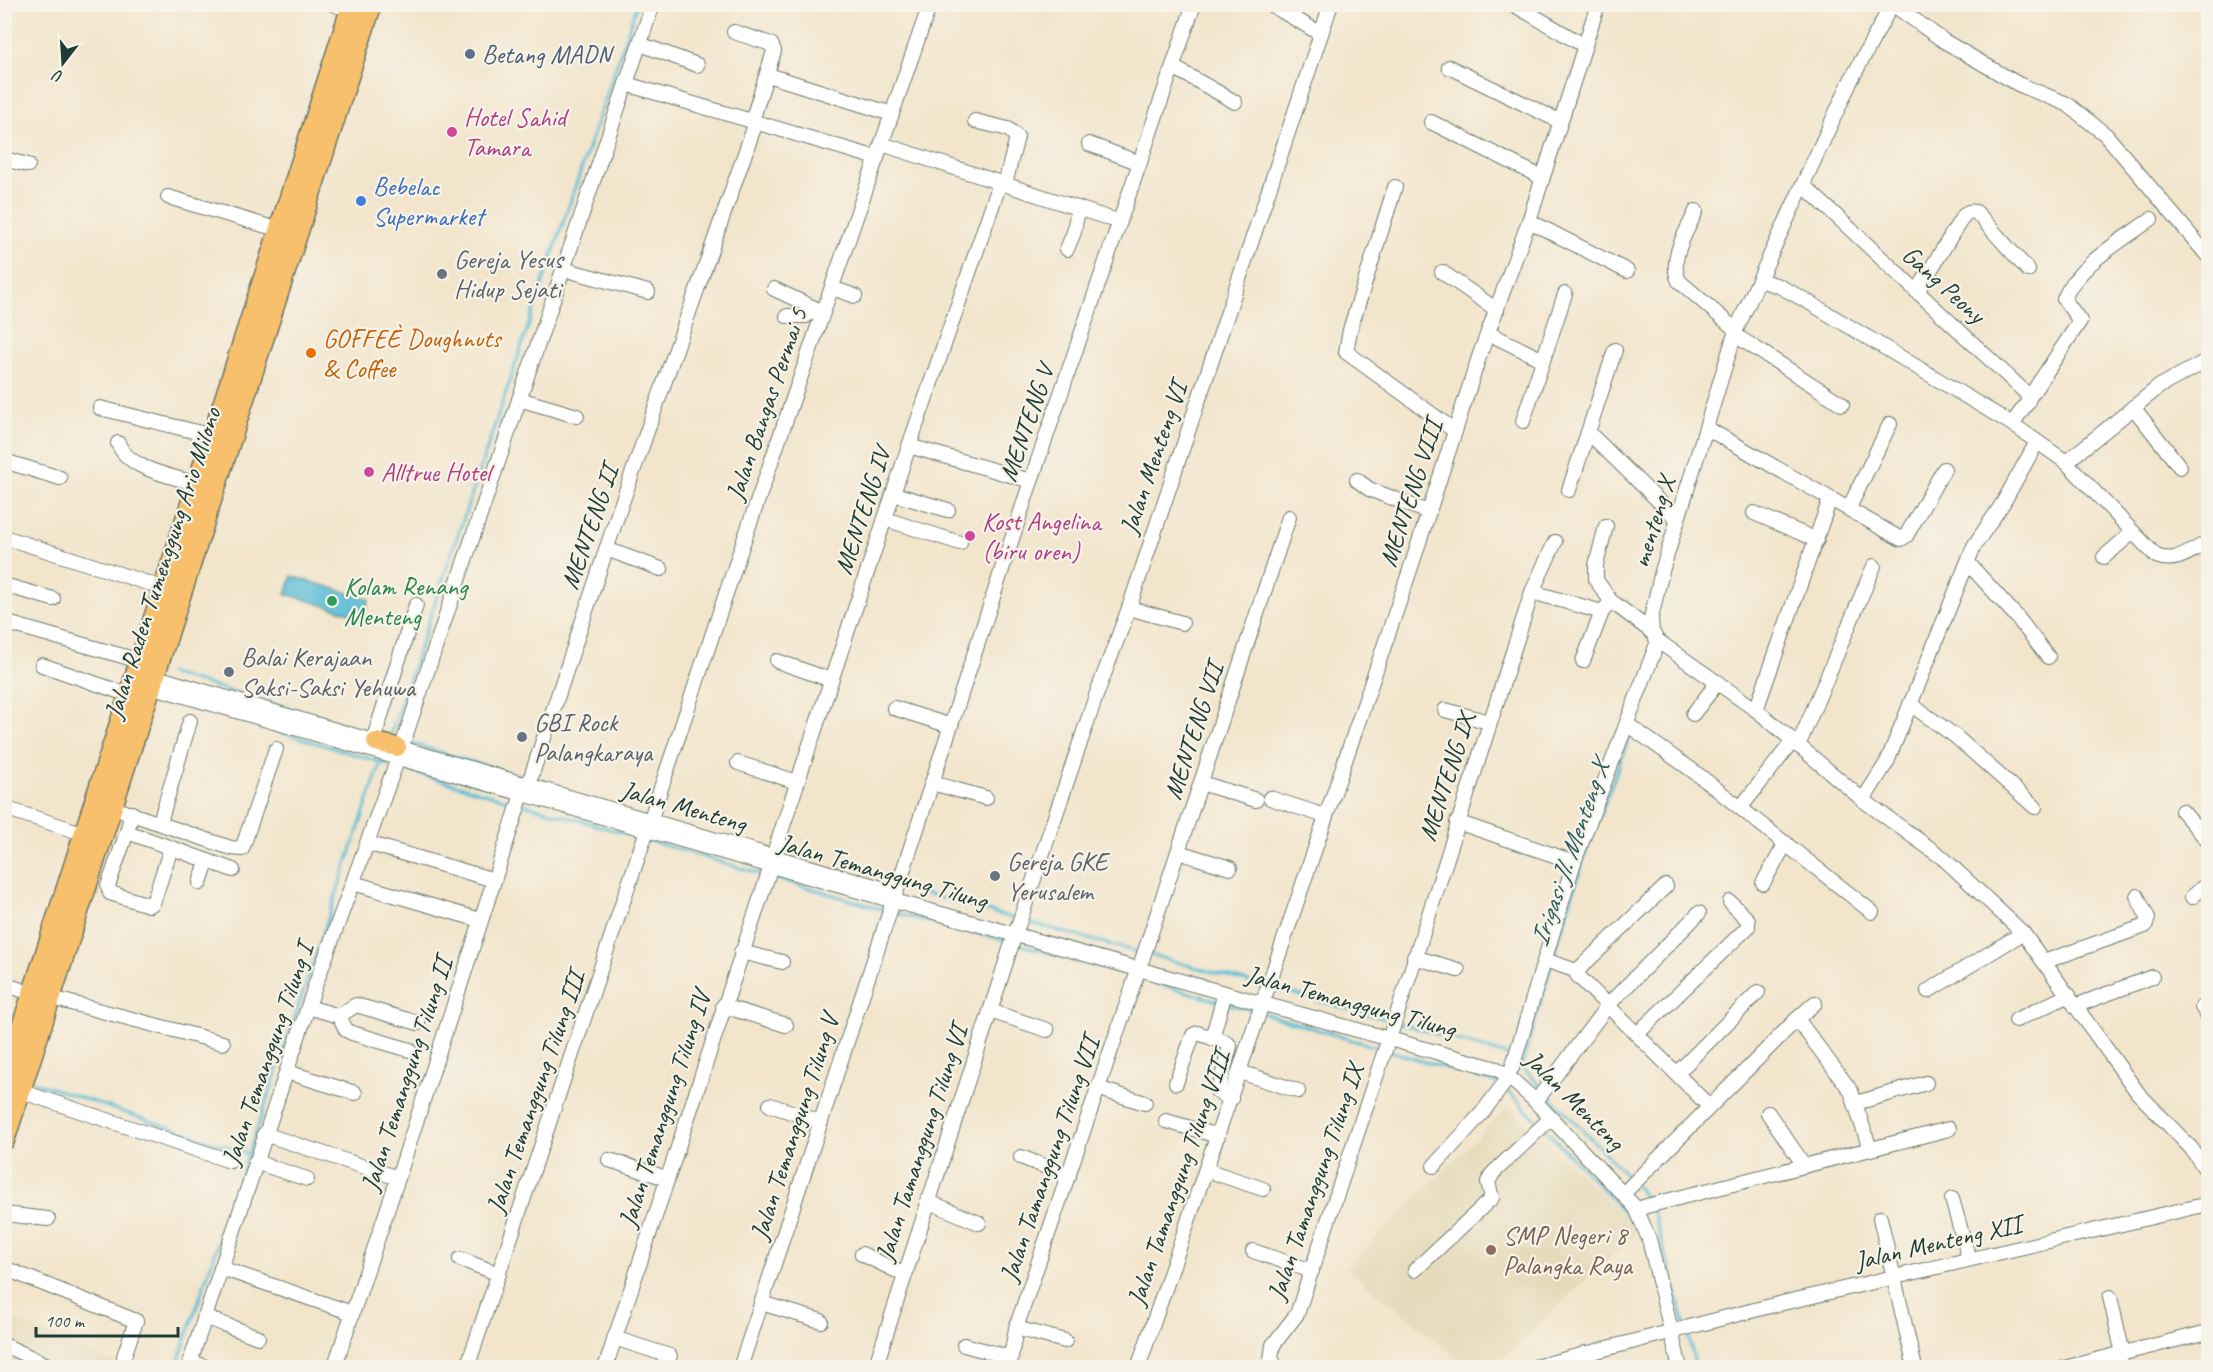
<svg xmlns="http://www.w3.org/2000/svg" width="2213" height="1372" font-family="Caveat,sans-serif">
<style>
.built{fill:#e6daba}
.water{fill:#58bdd6;stroke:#3c7d85;stroke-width:1.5}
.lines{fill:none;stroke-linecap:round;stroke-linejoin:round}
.stream{stroke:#58bdd6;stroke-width:3}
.minor-casing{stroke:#697869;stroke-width:16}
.major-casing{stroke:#697869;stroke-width:21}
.highway-casing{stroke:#697869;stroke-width:24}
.minor{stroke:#fff;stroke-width:14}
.major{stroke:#f8bf6c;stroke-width:18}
.highway{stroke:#f8bf6c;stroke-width:21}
.service-dot{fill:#5c6f8a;stroke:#f7f3e8;stroke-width:2}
.hotel-dot{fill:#d1479c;stroke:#f7f3e8;stroke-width:2}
.shop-dot{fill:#3f7fe0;stroke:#f7f3e8;stroke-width:2}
.worship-dot{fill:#6b7280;stroke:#f7f3e8;stroke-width:2}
.food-dot{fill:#e8710a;stroke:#f7f3e8;stroke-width:2}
.leisure-dot{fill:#2e9e5b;stroke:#f7f3e8;stroke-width:2}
.education-dot{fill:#8d6e63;stroke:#f7f3e8;stroke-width:2}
.labels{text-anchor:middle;stroke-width:4.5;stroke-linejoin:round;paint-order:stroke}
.service-label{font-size:26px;fill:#4e5e75;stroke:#f7f3e8;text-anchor:start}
.hotel-label{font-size:26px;fill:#b23c85;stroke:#f7f3e8;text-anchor:start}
.shop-label{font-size:26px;fill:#366cbe;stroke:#f7f3e8;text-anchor:start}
.worship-label{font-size:26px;fill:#5b616d;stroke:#f7f3e8;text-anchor:start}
.street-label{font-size:26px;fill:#1f3d34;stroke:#f7f3e8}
.food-label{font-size:26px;fill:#c56008;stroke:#f7f3e8;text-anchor:start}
.leisure-label{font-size:26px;fill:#27864d;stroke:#f7f3e8;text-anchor:start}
.education-label{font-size:26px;fill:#785e54;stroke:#f7f3e8;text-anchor:start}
.water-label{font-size:27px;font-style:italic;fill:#2d5d5c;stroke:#f7f3e8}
</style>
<rect width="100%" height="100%" fill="#f7f3e8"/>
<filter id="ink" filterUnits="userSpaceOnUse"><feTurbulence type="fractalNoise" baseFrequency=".0167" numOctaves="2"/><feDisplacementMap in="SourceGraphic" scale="12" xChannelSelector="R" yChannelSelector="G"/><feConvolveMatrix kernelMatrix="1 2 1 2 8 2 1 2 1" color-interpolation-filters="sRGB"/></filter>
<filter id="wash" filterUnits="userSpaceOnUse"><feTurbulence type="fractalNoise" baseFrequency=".008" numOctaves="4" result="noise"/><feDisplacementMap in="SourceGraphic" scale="24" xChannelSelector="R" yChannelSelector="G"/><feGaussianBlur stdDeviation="1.35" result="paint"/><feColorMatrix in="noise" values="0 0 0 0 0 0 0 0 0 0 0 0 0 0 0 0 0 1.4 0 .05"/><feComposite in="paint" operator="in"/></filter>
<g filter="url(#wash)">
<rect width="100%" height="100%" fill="#f2e5cc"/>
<g class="built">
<path d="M 1508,1107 L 1626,1217 L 1637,1232 L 1493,1367 L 1469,1367 L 1346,1268 Z"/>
<path d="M 4,1315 L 95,1355 L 125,1367 L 5,1367 Z"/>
</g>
<path class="water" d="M 292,576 L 369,599 L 363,617 L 286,594 Z"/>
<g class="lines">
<g class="stream">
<path d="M 168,673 L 371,732"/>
<path d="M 167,698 L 390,765"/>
<path d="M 1634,725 L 1661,654"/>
<path d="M 389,739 L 637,4"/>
<path d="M 406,742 L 526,778"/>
<path d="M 399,768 L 514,802"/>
<path d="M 536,780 L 555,786"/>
<path d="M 523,804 L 641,838"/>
<path d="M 647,840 L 764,875"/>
<path d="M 771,877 L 885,910"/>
<path d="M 901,887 L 1016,919"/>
<path d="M 895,913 L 1007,941"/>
<path d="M 1023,921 L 1141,953"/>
<path d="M 1017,944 L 1132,976"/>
<path d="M 1147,954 L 1263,986"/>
<path d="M 1554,957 L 1585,854 L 1632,731"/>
<path d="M 1141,979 L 1218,1001"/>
<path d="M 1272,988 L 1390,1020"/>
<path d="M 1227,1004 L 1256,1011"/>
<path d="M 1262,1013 L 1382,1049"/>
<path d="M 1399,1023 L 1510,1056"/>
<path d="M 1389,1051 L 1500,1084"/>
<path d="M 1518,1063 L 1542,1088"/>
<path d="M 1521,1068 L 1551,967"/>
<path d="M 31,1081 L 249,1154"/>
<path d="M 1505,1088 L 1540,1124"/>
<path d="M 1547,1093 L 1632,1181"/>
<path d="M 1545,1129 L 1637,1226"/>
<path d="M 1636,1186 L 1649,1202"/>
<path d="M 1652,1207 L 1685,1325"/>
<path d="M 1687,1331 L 1696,1368"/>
<path d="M 1669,1349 L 1673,1368"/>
<path d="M 176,1368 L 381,762"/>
</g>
</g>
</g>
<g filter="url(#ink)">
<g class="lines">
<defs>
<g id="minor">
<path d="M 333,4 L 351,10"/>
<path d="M 1270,4 L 1321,34"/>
<path d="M 1513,4 L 1585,46"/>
<path d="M 1892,4 L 1944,41 L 2018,84 L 2067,104 L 2106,135 L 2208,256"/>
<path d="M 734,32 L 771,44 L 774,51 L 752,121"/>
<path d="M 640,44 L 697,65"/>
<path d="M 1173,67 L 1235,102"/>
<path d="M 1449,67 L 1559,121"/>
<path d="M 768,75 L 892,114"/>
<path d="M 626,84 L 877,158"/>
<path d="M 975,121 L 1008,129 L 1017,137 L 1005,184"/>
<path d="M 1431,122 L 1541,177"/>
<path d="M 882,144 L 1120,222"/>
<path d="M 1089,144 L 1140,163"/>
<path d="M 4,159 L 28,165"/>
<path d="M 1803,185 L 2027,394 L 2028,402 L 2012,424"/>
<path d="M 1395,187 L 1350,330 L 1346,352 L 1455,431"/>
<path d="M 168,197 L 287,232"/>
<path d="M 1696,211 C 1687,231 1668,259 1679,281 L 1736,330"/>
<path d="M 1529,221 L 1627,271"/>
<path d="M 1067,249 L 1074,232 L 1078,208"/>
<path d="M 563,269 L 648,292"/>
<path d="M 1442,272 L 1497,310"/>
<path d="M 1759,280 L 1779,286 L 1805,300 L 2012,424 L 2066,462 L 2160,386 L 2208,360"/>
<path d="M 832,288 L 855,296"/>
<path d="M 774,289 L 823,312"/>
<path d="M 1917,292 L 1960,221 C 1965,214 1967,210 1976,212 L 2028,270"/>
<path d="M 787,316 L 806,316 L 814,309"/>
<path d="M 1488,333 L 1543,360"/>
<path d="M 1735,335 L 1842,404"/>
<path d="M 2029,398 L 2080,321 L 2064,299 C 2078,264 2122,241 2151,219"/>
<path d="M 519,399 L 577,416"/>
<path d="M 2133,407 L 2180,467"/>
<path d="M 100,408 L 213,436"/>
<path d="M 1523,421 L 1565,294"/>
<path d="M 1708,429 L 1901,539 L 1906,536 L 1944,469"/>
<path d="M 1589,433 L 1678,520"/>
<path d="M 118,443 C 128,470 173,476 197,484"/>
<path d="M 909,446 L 1031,481"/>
<path d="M 4,461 L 60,478"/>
<path d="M 2066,462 L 2156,556 C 2176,564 2191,551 2208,542"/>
<path d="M 1357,480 L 1369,489 L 1428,512"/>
<path d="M 1569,490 L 1615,350"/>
<path d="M 894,494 L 948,510"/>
<path d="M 1849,508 L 1890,424"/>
<path d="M 1754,513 L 1817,540"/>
<path d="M 885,519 L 960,543"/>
<path d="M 1606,526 L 1596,565 L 1596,580 L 1613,604"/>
<path d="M 4,537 L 163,588"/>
<path d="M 606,549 L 661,569"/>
<path d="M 2104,557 L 2133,532"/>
<path d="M 1968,563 L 2017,617 L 2048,657"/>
<path d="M 4,585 L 53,599"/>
<path d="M 1532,592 L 1602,612"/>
<path d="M 1129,608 L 1182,623"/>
<path d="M 4,622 L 140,661"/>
<path d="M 1658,641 L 1759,712 L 1863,800 L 1943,858 L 2023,933"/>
<path d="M 777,661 L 831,680"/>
<path d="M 1583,661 L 1602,612 L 1609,604 L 1615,604 L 1652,632"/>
<path d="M 42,665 L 129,695"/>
<path d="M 153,676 L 376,742"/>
<path d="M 150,686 L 830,883 L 1497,1069 L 1509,1077 L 1531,1097 L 1636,1208 L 1649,1239 L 1680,1368"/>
<path d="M 1910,704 L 1955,736 L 2035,807"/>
<path d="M 894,708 L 951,726"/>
<path d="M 1445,710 L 1489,722"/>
<path d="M 1756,710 L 1830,499"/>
<path d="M 1693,714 L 1718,682"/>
<path d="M 1628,725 L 1696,773 L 1872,912"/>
<path d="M 373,741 L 416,605"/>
<path d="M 1798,746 L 1874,566"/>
<path d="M 397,747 L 885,889"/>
<path d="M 401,749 L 653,4"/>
<path d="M 738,763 L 797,782"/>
<path d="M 932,783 L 986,798"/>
<path d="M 1201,783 L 1256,800"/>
<path d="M 528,786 L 618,514 L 756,122"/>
<path d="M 1270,798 L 1325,816"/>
<path d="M 1863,800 L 1887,762 L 1974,546 L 2003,503 L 2037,442"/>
<path d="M 111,807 L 231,848 L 242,849 L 276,749"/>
<path d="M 1741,807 L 1793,741"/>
<path d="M 4,808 L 85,834"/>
<path d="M 2182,811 L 2208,841"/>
<path d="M 132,813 L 127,832 L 233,870"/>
<path d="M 160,822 L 190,721"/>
<path d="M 1457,822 L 1574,862"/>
<path d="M 127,832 L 108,886 L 110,893 L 149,905 L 153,903 L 171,848"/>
<path d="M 367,843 L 494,880"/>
<path d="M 1178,852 L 1230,868"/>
<path d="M 773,856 L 907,452 L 1000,183"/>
<path d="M 200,883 L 207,861"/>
<path d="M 353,883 L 480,920"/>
<path d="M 1763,883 L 1786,843"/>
<path d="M 1666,886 L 1580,968 L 1577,975 L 1709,1106"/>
<path d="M 2192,897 L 2208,883"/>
<path d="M 1018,926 L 1097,693 L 1129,608 L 1331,4"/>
<path d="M 741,952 L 782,962"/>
<path d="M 1414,957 L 1458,970"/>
<path d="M 1142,960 L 1289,517"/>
<path d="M 1545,960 L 1577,971"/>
<path d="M 2046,961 L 2145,926 L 2148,918 L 2137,896"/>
<path d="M 4,984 L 33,994"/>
<path d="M 1928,991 L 2023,933 L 2138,1093 L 2191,1148 L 2208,1173"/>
<path d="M 1225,993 L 1212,1038 L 1226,1042 L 1230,1046 L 1218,1092 L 1231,1099"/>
<path d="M 52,998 L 223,1043"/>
<path d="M 723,1006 L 786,1025"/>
<path d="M 2075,1006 L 2152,977"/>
<path d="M 308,1007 L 339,1016"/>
<path d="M 2202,1007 L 2208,1017"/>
<path d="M 990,1011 L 1047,1030"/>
<path d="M 1797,1019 L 1815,1003"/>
<path d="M 2016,1020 L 2069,995"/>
<path d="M 1392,1030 L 1532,592 L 1555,542"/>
<path d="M 1637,1034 L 1748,927 L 1748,920 L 1730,902"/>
<path d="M 410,1050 L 352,1033 L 346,1030 L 339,1016 L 356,1005 L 418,1023"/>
<path d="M 1512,1068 L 1574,862 L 1658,641 L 1652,632 L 1651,618 L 1662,571 L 1736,330 L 1851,80 L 1892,4"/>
<path d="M 287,1072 L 355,1093"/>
<path d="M 1240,1072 L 1298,1091"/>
<path d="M 1677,1073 L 1758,992"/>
<path d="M 1176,1083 L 1193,1035 L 1198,1033 L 1212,1038"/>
<path d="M 1100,1089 L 1145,1103"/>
<path d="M 20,1091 L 230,1161"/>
<path d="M 1540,1096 L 1608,1005 L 1699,913"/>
<path d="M 1856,1103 L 1926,1083"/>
<path d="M 770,1105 L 821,1122"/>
<path d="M 1768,1113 L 1804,1165"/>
<path d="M 1166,1121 L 1218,1136"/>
<path d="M 264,1134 L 398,1178"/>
<path d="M 1021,1157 L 1069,1176"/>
<path d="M 609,1160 L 666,1178"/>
<path d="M 255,1162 L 307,1179"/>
<path d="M 1434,1166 L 1482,1113 L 1509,1077"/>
<path d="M 1206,1170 L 1263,1189"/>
<path d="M 1629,1188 L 1797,1019 L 1851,1091 L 1870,1149"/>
<path d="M 1952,1199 L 1969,1259"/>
<path d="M 927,1201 L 979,1223"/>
<path d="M 1643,1207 L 1949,1129"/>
<path d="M 4,1214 L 48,1219"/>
<path d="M 1880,1218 L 1915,1368"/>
<path d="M 1253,1251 L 1312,1271"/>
<path d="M 862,1254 L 903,1274"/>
<path d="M 460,1259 L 499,1274"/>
<path d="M 4,1268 L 136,1321 L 124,1356"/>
<path d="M 221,1268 L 352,1313"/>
<path d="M 1415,1270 L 1492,1198 L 1488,1182 L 1493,1173 L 1551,1118"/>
<path d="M 2110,1297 L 2123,1354"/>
<path d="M 761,1303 L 821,1321"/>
<path d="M 204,1317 L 258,1337"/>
<path d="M 1016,1328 L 1065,1341"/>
<path d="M 614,1338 L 670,1356"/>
<path d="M 4,1345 L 54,1368"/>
<path d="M 964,1345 L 1009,1357"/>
<path d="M 1585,1353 L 1589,1368"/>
<path d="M 190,1361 L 207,1368"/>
<path d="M 188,1368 L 315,986 L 398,758"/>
<path d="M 334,1368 L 398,1178 L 522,794"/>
<path d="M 467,1368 L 742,546 L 930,4"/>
<path d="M 605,1368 L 771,866"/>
<path d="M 740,1368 L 1031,481 L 1194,4"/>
<path d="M 875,1368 L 1015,934"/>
<path d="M 1009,1368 L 1016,1328 L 1139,968"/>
<path d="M 1138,1368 L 1410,570 L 1480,354 L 1529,221 L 1598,4"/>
<path d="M 1277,1368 L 1271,1359 L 1273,1345 L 1297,1314 L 1389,1038"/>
<path d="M 1531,1368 L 1770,1306 L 2208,1204"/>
<path d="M 2064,1368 L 2208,1332"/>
</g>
<path id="major" d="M 376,742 L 397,747"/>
<g id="highway">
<path d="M 4,1084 L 353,4"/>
<path d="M 4,1139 L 371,4"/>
</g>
</defs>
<use href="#minor" class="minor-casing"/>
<use href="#major" class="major-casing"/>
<use href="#highway" class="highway-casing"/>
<use href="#minor" class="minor"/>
<use href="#major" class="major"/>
<use href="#highway" class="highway"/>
</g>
</g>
<circle class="service-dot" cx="470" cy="54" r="6"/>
<g class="hotel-dot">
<circle cx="452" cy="132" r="6"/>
<circle cx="369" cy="472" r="6"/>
<circle cx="970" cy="536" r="6"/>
</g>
<circle class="shop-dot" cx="361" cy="201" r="6"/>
<g class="worship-dot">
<circle cx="442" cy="274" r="6"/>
<circle cx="229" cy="672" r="6"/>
<circle cx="522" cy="737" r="6"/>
<circle cx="995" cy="876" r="6"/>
</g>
<circle class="food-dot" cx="311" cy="353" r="6"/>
<circle class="leisure-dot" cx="332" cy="601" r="6"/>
<circle class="education-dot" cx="1491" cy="1250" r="6"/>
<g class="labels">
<g class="service-label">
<text x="482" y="63">Betang MADN</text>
</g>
<g class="hotel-label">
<text x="464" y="126">Hotel Sahid<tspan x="464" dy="30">Tamara</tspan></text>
<text x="381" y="481">Alltrue Hotel</text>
<text x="982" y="530">Kost Angelina<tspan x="982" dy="30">(biru oren)</tspan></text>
</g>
<g class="shop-label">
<text x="373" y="195">Bebelac<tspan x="373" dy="30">Supermarket</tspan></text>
</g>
<g class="worship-label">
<text x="454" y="268">Gereja Yesus<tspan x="454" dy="30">Hidup Sejati</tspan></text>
<text x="241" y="666">Balai Kerajaan<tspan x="241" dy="30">Saksi-Saksi Yehuwa</tspan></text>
<text x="534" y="731">GBI Rock<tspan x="534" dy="30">Palangkaraya</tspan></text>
<text x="1007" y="870">Gereja GKE<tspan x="1007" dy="30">Yerusalem</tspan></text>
</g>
<g class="street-label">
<text transform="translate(1944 284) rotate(42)" y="9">Gang Peony</text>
<text transform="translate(766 404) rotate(-71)" y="9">Jalan Bangas Permai 5</text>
<text transform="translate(1026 423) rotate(-71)" y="9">MENTENG V</text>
<text transform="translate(1153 458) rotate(-71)" y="9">Jalan Menteng VI</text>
<text transform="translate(1410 493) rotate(-72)" y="9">MENTENG VIII</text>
<text transform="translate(862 511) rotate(-72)" y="9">MENTENG IV</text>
<text transform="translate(1653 522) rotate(-73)" y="9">menteng X</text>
<text transform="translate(589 527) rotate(-71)" y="9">MENTENG II</text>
<text transform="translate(162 563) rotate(-72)" y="9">Jalan Raden Tumenggung Ario Milono</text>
<text transform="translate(1193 731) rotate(-72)" y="9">MENTENG VII</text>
<text transform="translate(1446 777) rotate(-72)" y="9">MENTENG IX</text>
<text transform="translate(684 806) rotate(16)" y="9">Jalan Menteng</text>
<text transform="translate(883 871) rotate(16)" y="9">Jalan Temanggung Tilung</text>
<text transform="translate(1351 1001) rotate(15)" y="9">Jalan Temanggung Tilung</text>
<text transform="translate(267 1054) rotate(-71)" y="9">Jalan Temanggung Tilung I</text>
<text transform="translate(406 1074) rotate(-72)" y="9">Jalan Temanggung Tilung II</text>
<text transform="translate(535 1092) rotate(-71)" y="9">Jalan Temanggung Tilung III</text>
<text transform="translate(1575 1100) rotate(45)" y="9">Jalan Menteng</text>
<text transform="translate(664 1109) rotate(-72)" y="9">Jalan Temanggung Tilung IV</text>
<text transform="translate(794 1127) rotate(-72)" y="9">Jalan Temanggung Tilung V</text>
<text transform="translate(921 1143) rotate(-72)" y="9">Jalan Tamanggung Tilung VI</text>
<text transform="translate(1049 1159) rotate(-71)" y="9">Jalan Tamanggung Tilung VII</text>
<text transform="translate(1178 1178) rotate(-71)" y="9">Jalan Tamanggung Tilung VIII</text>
<text transform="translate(1315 1182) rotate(-71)" y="9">Jalan Tamanggung Tilung IX</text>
<text transform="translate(1938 1242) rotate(-13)" y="9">Jalan Menteng XII</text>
</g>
<g class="food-label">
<text x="323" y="347">GOFFEÈ Doughnuts<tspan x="323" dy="30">&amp; Coffee</tspan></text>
</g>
<g class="leisure-label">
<text x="344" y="595">Kolam Renang<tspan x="344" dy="30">Menteng</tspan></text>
</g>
<g class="education-label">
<text x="1503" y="1244">SMP Negeri 8<tspan x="1503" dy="30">Palangka Raya</tspan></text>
</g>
<g class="water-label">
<text transform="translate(1569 854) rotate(-71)" y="9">Irigasi Jl. Menteng X</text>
</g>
</g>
<rect width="2213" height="1372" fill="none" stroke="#f7f3e8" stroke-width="24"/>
<g transform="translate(63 63) rotate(197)" stroke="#f7f3e8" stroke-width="4.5" paint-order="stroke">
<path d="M0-4.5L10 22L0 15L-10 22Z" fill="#1f3d34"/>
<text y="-9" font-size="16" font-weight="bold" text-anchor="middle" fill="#1f3d34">U</text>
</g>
<path d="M36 1327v9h142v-9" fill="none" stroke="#1f3d34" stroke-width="3"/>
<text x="45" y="1327" font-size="18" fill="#1f3d34" stroke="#f7f3e8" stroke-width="4.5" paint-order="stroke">100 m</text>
</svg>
